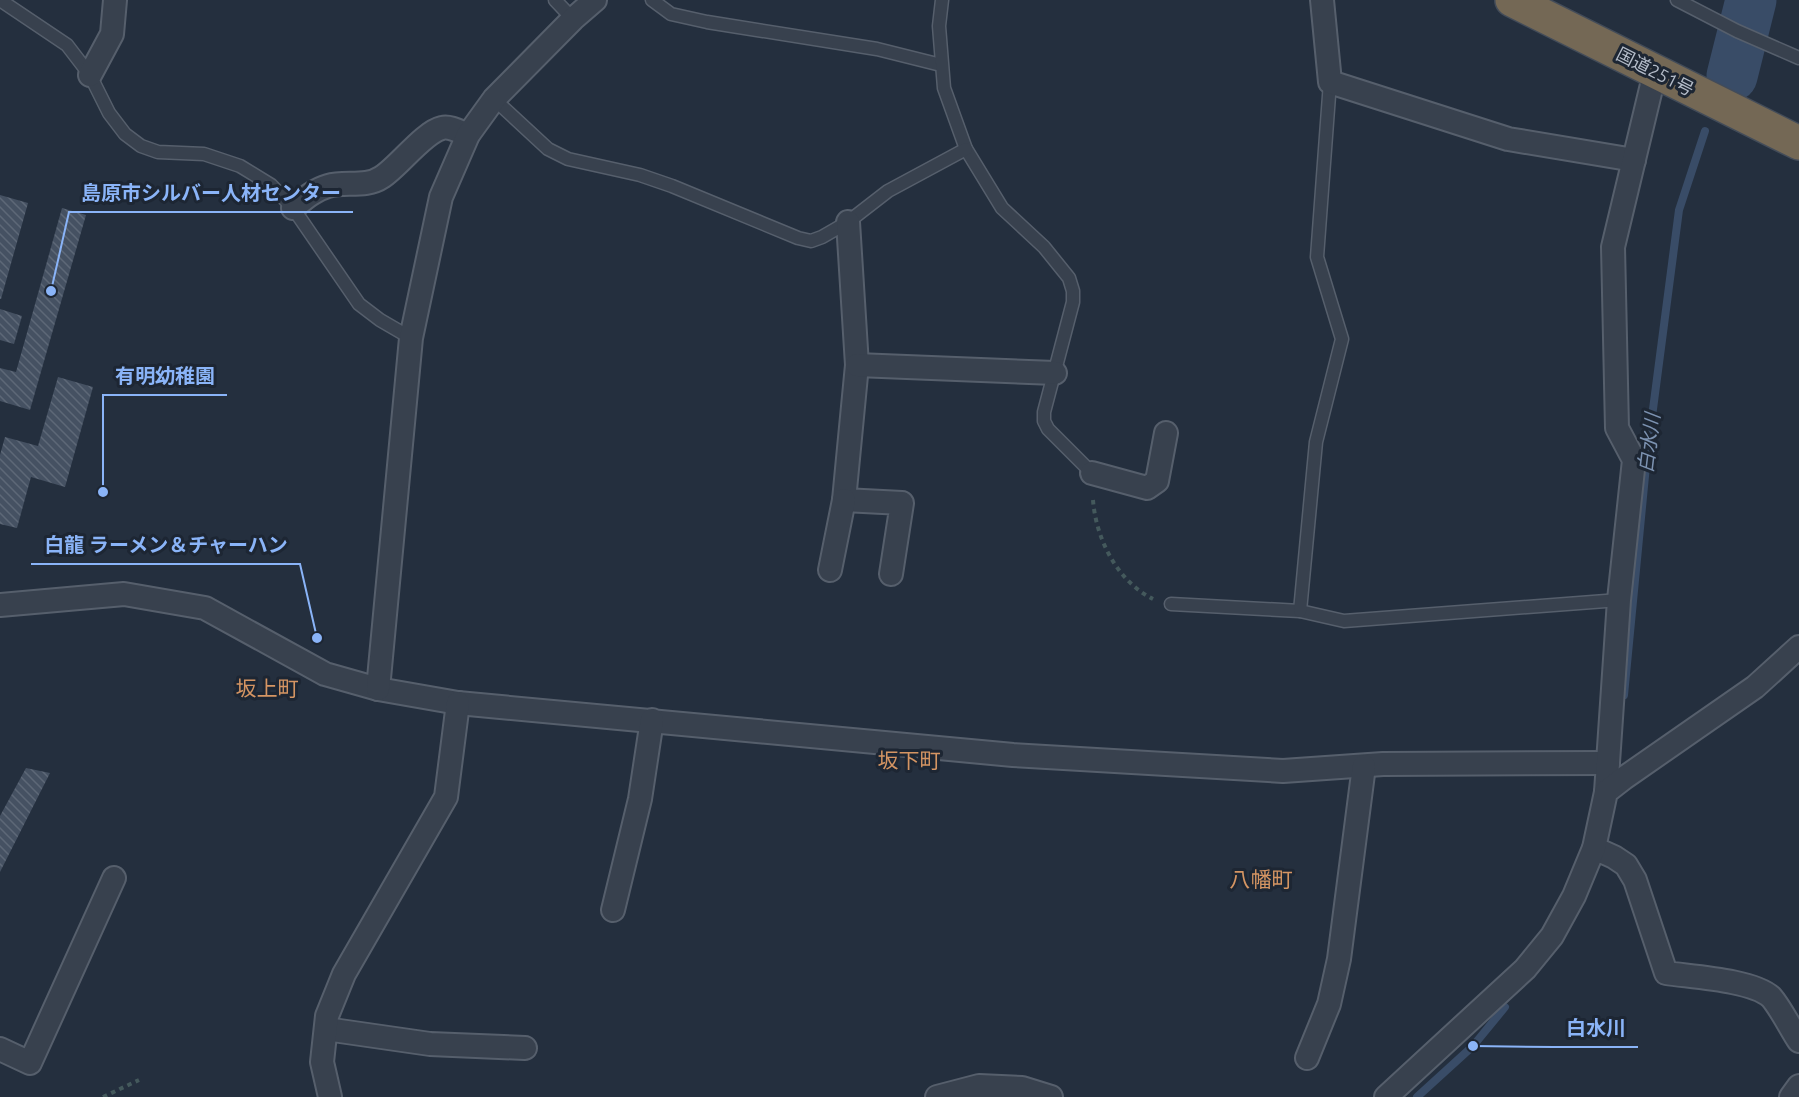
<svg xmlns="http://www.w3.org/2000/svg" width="1799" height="1097" font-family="Ubuntu,'Noto Sans JP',sans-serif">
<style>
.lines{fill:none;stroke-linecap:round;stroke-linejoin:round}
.stream{stroke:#394c67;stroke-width:8}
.river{stroke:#394c67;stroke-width:51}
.building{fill:url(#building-back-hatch)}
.lane-casing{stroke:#565f6c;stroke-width:15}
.street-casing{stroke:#565f6c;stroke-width:26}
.highway-casing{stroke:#434c59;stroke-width:36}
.path{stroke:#44595c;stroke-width:4;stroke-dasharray:4.5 4.5;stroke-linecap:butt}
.lane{stroke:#38414e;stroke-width:12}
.street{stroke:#38414e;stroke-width:22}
.highway{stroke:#746855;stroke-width:33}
.labels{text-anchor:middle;stroke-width:6;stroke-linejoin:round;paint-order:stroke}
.street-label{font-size:18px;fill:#b4bcc9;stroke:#1d2633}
.water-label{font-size:20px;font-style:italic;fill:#7c92b1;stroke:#1d2633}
.quarter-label{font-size:21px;fill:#d59563;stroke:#1d2633}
.leader{fill:none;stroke:#8ab4f8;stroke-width:2}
.callout-dot{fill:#8ab4f8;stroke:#1d2633;stroke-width:2}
.callout-label{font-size:20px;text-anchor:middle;font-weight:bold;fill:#8ab4f8;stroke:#1d2633;stroke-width:6;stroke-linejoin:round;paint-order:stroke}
</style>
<defs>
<pattern id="building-back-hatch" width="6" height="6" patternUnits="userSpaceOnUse" patternTransform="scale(1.5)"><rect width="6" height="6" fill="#455162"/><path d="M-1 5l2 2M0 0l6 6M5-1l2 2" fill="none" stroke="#5d6877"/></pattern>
</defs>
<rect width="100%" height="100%" fill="#242f3e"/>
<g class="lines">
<g class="stream">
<path d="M 1624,695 L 1647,455 L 1679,210 L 1705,131"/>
<path d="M 1417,1097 L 1473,1046 L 1505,1007"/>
</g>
<path class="river" d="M 1732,76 L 1751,0"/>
</g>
<g class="building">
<path d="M 0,195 L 28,203 L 1,299 L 0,299 Z"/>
<path d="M 62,208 L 86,215 L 30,410 L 0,401 L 0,368 L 16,372 Z"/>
<path d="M 0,309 L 22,316 L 14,344 L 0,340 Z"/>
<path d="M 58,377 L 93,387 L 65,487 L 31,477 L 17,528 L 0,524 L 0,455 L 5,437 L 38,446 Z"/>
<path d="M 26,768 L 50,773 L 0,872 L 0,816 Z"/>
</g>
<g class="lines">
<defs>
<g id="lane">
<path d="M 0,0 L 67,45 L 90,75 L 109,113 L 125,134 L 141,146 L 158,152 L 204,154 L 240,166 L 271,185 L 293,208 L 359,304 L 380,320 L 411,338"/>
<path d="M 555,0 L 573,19"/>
<path d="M 652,0 L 671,14 L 707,22 L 877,49 L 941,65"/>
<path d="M 942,0 L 939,26 L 944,88 L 966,149 L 1002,208 L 1044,247 L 1069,278 L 1073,291 L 1073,302 L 1044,412 L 1044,421 L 1048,429 L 1092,473"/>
<path d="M 1677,0 L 1737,31 L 1799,58"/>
<path d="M 494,99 L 548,149 L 568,159 L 640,175 L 672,186 L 798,238 L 811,241 L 822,237 L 848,222 L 888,191 L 966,149"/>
<path d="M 1171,604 L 1300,611 L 1344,621 L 1619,600"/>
<path d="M 1300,611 L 1316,442 L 1342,339 L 1317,257 L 1330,82"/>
</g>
<g id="street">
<path d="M 1322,0 L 1330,82 L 1508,139 L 1634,160"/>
<path d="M 90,75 L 112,34 L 115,0"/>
<path d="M 293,208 C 304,199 314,190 328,186 C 345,181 366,188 382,177 C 399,166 424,132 442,128 C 450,126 460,132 468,135"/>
<path d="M 848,222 L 857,365 L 844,500 L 902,503 L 891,574"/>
<path d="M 857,365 L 1055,373"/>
<path d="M 1092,473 L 1147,488 L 1157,481 L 1166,433"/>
<path d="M 830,570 L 844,500"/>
<path d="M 0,605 L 124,594 L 205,608 L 325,674 L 378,689 L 458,703 L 1013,755 L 1283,771 L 1383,764 L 1608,763"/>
<path d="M 378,689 L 411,338 L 441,197 L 468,135 L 494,99 L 573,19 L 595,0"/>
<path d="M 1606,792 L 1619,600 L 1634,460 L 1617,428 L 1613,247 L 1655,72"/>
<path d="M 1594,848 L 1614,857 L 1626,865 L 1635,880 L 1666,973 C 1693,977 1752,980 1771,997 C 1780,1007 1791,1029 1799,1041"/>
<path d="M 613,910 L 640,799 L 652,720"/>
<path d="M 326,1029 L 430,1044 L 525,1048"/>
<path d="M 0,1049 L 30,1063 L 114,878"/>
<path d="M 1307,1058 L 1329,1004 L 1339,959 L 1364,766"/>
<path d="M 330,1097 L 322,1062 L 327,1016 L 344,974 L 446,797 L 458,703"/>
<path d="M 937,1097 L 979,1086 L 1022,1088 L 1051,1097"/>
<path d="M 1386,1097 L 1525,969 L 1552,936 L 1574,896 L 1594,848 L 1606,792 L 1624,778 L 1755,687 L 1799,647"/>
<path d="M 1791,1097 L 1799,1086"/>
</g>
<path id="highway" d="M 1512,0 L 1799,143"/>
</defs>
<use href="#lane" class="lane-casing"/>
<use href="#street" class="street-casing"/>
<use href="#highway" class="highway-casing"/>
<g class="path">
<path d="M 1093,500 C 1096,539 1117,581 1153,599"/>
<path d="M 103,1097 L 139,1080"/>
</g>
<use href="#lane" class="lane"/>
<use href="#street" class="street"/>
<use href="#highway" class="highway"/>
</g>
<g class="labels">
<g class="street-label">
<text transform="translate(1655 72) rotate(27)" y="6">国道251号</text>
</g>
<g class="water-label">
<text transform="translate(1649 443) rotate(-83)" y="7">白水川</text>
</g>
<g class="quarter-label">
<text x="267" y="696">坂上町</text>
<text x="909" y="768">坂下町</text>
<text x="1261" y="887">八幡町</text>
</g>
</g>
<path class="leader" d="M51 291L69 212H353M103 492L103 395H227M317 638L300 564H31M1473 1046L1554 1047H1638"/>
<g class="callout-dot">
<circle cx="51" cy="291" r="6"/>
<circle cx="103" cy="492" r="6"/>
<circle cx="317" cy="638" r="6"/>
<circle cx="1473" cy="1046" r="6"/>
</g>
<g class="callout-label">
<text x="211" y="200">島原市シルバー人材センター</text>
<text x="165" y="383">有明幼稚園</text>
<text x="166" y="552">白龍 ラーメン＆チャーハン</text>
<text x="1596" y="1035">白水川</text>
</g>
</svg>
